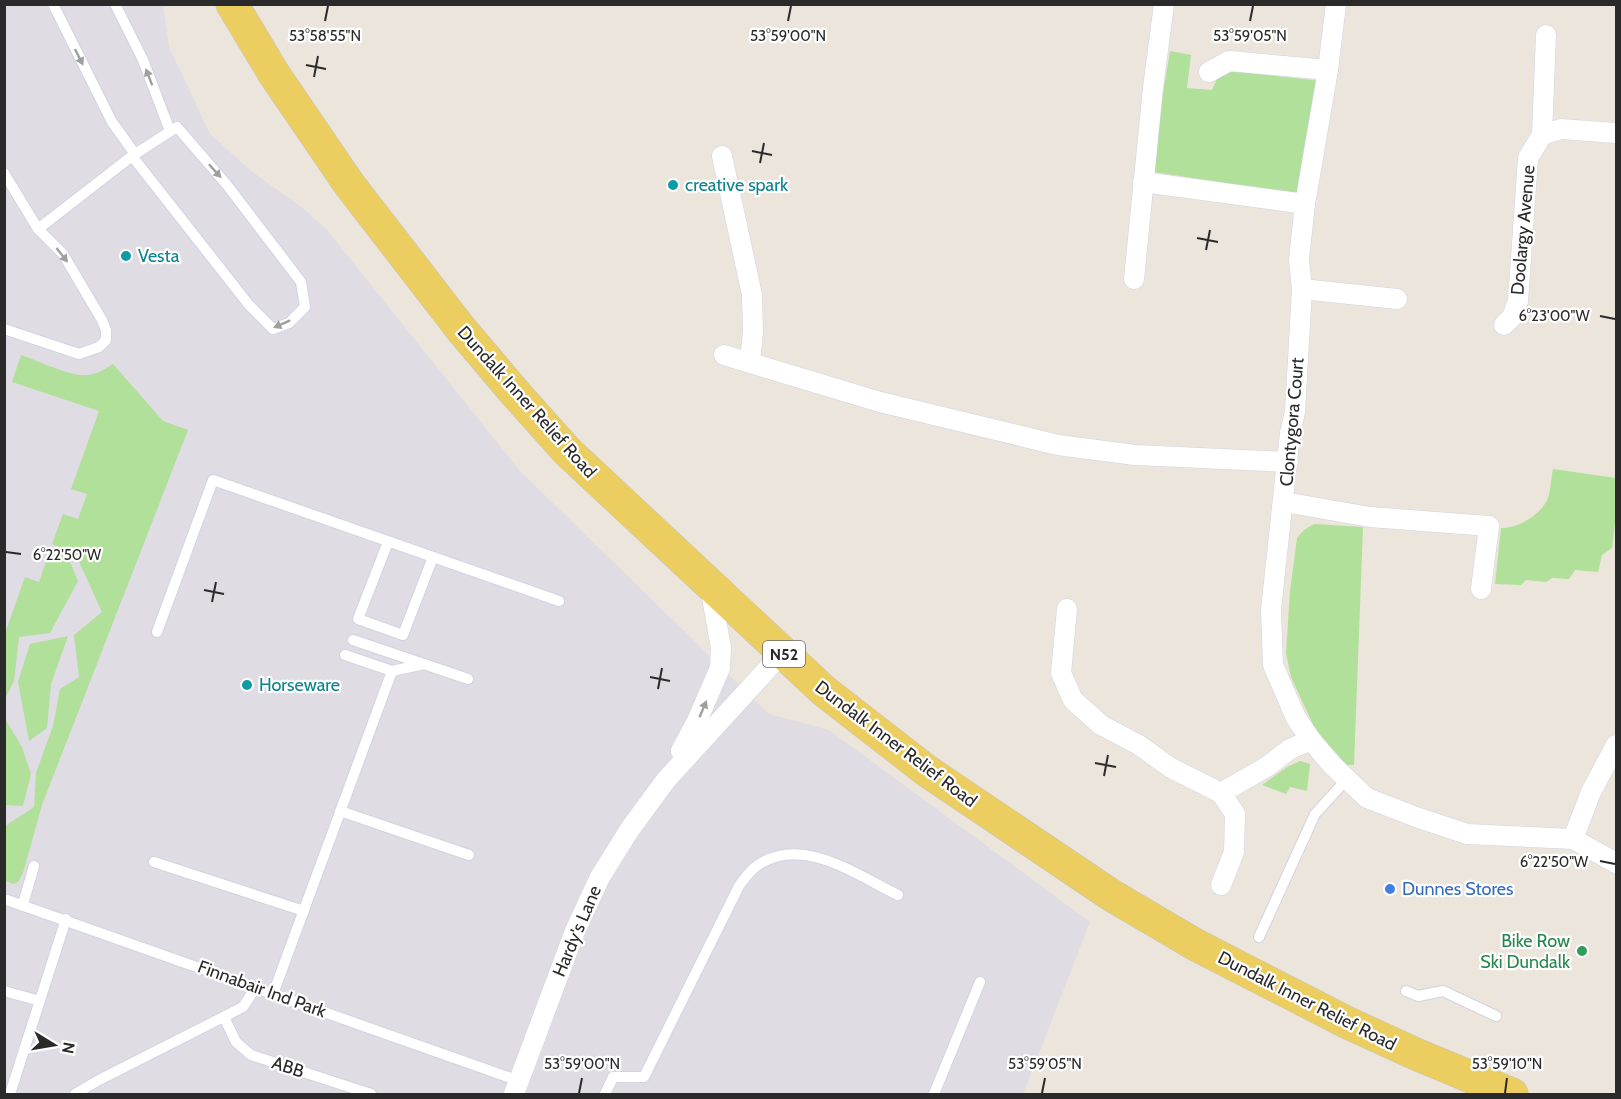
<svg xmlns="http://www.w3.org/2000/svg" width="1621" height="1099" font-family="Cabin,sans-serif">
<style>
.industrial{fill:#dfdce4}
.green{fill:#b1e09a}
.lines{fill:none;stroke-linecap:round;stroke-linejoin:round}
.lane-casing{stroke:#d1d4e2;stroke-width:12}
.street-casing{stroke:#d1d4e2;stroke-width:21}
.primary-casing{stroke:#c3c3c3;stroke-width:33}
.lane{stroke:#fff;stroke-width:10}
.street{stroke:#fff;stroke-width:20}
.primary{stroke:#ecce60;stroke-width:32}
.oneway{fill:#9f9f9f}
.ticks{fill:none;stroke:#2a2a2a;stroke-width:2}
.culture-dot{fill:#0f9aa8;stroke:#fff;stroke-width:2}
.shop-dot{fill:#3f7fe0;stroke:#fff;stroke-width:2}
.leisure-dot{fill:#2e9e5b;stroke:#fff;stroke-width:2}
.labels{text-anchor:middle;stroke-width:4.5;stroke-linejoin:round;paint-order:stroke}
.shield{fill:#fff;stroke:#6a6a6a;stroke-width:1.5}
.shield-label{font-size:16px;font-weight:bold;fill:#2a2a2a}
.culture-label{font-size:18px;fill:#0d838f;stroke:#fff;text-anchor:start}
.street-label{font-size:18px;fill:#2a2a2a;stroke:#fff}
.shop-label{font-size:18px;fill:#366cbe;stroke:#fff;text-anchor:start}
.leisure-label{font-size:18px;fill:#27864d;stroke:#fff;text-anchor:end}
.ticks-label{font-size:15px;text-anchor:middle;fill:#2a2a2a;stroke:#fff;stroke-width:4.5;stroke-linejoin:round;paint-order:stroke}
</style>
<rect width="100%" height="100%" fill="#ebe5dc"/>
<path class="industrial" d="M 5,5 L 163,5 L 169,47 L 210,134 L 250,170 L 304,209 L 327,230 L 520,471 L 769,714 L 829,730 L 1090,922 L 1023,1094 L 5,1094 Z"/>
<g class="green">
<path d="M 1170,51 L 1191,55 L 1187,88 L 1212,90 L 1217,79 L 1223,71 L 1233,71 L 1321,81 L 1303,195 L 1154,172 L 1156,135 Z"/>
<path d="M 21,355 C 36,360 72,377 86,375 C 96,375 105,369 113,364 L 163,421 L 188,430 L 42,805 L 23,873 L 18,882 L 14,884 L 5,881 L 5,826 L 34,807 L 36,773 L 53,726 L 60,689 L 79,677 L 74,635 L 102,612 L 75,553 L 52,544 L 63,514 L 78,519 L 87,494 L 71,489 L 99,411 L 12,382 Z"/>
<path d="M 1553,469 L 1616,478 L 1616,514 L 1612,548 L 1602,555 L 1598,572 L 1575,570 L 1569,579 L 1552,578 L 1546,582 L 1526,580 L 1521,585 L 1495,584 L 1501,528 C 1519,528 1541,515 1548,498 C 1551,489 1551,478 1553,469 Z"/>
<path d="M 1314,524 L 1363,527 L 1354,765 L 1347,765 L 1316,731 L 1291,677 L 1286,653 L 1290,591 L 1297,538 L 1304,530 Z"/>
<path d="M 50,550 L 68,557 L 78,581 L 50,633 L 19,637 L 14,681 L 5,699 L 5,633 L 25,577 L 39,582 Z"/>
<path d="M 68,636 L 51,684 L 47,728 L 29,741 L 18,682 L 30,644 Z"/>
<path d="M 4,717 L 22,747 L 31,774 L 23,806 L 5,805 Z"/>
<path d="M 1300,761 L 1310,764 L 1307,791 L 1290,787 L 1286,794 L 1262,785 L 1287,767 Z"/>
</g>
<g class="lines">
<defs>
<g id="lane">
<path d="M 53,4 L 112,122 L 135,154"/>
<path d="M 115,4 L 143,60 L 170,131"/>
<path d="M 4,173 L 38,229 L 63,254 L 102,320 L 106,330 L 106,340 L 99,347 L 79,354 L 4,329"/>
<path d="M 38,229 L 132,156 L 177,127 L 227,185 L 301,282 L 305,307 L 289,323 L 273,329 L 249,305 L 132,156"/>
<path d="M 388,542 L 358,619 L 403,635 L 433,557"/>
<path d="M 157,632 L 213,480 L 559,601"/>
<path d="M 353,640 L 468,679"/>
<path d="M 345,655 L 392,671 L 424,664"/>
<path d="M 340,811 L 469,855"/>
<path d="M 154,862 L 304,911"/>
<path d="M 4,899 L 519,1081"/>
<path d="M 23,904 L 34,866"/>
<path d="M 1259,937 L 1315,814 L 1347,779"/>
<path d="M 4,991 L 40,1001"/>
<path d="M 1406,991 L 1418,996 L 1443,991 L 1496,1016"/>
<path d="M 273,994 L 392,671"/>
<path d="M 224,1017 L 236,1042 L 251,1055 L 371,1094"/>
<path d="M 10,1094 L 66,919"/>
<path d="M 75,1094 L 99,1080 L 243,1007 L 256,987"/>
<path d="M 605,1094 L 613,1077 L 644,1077 L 739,886 C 744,879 750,870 758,865 C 803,835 856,875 898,895"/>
<path d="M 934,1094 L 980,982"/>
</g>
<g id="street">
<path d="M 1336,4 L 1328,70 L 1305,204 L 1299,259 L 1302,289 L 1295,412 L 1290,433 L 1271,610 L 1273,665 L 1296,718 L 1311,740 L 1333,766 L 1367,798 L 1416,817 L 1467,834 L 1573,839 L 1616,863"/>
<path d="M 1209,72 L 1229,61 L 1328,70"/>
<path d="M 1542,135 L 1561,129 L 1616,133"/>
<path d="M 722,156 L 752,295 L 753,332 L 750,362"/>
<path d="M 1143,182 L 1305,204"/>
<path d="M 1134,279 L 1153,88 L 1164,4"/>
<path d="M 1302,289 L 1397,299"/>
<path d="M 1504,325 L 1512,317 L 1518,301 L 1528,158 L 1542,135 L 1546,35"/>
<path d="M 724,355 L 880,402 L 1058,445 L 1135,455 L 1288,462"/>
<path d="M 1284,502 L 1370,517 L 1489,526 L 1481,589"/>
<path d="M 1067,609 L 1061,673 L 1073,700 L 1101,725 L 1139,745 L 1171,768 L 1221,793 L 1268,766 L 1290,749 L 1311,740"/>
<path d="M 681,751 L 697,721 L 720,668 L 721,648 L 710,586"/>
<path d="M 1221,793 L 1235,814 L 1234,852 L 1221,885"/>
<path d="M 1573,839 L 1591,792 L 1616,745"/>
<path d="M 514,1094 L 575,931 L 600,877 L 630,829 L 666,780 L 782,653"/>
</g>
<path id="primary" d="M 232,4 L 274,74 L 349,184 L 461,329 L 516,394 L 567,451 L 824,691 L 927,771 L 1111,895 L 1196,945 L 1348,1023 L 1418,1055 L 1512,1094"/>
</defs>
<use href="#lane" class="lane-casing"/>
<use href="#street" class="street-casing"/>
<use href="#primary" class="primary-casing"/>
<use href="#lane" class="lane"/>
<use href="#street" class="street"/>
<use href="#primary" class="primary"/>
</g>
<defs><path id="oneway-solid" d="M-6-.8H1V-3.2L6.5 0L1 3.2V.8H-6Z" transform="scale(1.5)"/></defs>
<g class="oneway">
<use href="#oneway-solid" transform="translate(79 57) rotate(63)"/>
<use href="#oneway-solid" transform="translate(149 77) rotate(-111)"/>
<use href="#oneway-solid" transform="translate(215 171) rotate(48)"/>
<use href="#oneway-solid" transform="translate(62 255) rotate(52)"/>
<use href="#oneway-solid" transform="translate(282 324) rotate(156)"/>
<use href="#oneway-solid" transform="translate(703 709) rotate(-67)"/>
</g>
<path class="ticks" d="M 325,21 L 328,6M 788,21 L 791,6M 1250,21 L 1253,6M 306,65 L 326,69M 314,77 L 318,56M 752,151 L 772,155M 760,163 L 764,143M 1197,238 L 1218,242M 1206,250 L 1210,230M 1600,316 L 1615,319M 6,552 L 21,554M 204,590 L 224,594M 212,602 L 216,582M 650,677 L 670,681M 658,689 L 662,668M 1095,763 L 1116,767M 1104,776 L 1108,755M 1600,861 L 1615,864M 579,1093 L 582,1078M 1042,1093 L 1045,1078M 1505,1093 L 1507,1078"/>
<g class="culture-dot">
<circle cx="673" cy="185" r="6"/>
<circle cx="126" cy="256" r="6"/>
<circle cx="247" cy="685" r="6"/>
</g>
<circle class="shop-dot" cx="1390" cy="889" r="6"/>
<circle class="leisure-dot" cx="1582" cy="951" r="6"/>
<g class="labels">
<rect class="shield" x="763" y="641" width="42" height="26" rx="4.5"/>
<g class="shield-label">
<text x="784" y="660">N52</text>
</g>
<g class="culture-label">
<text x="685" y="191">creative spark</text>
<text x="138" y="262">Vesta</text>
<text x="259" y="691">Horseware</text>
</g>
<g class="street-label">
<text transform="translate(1523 230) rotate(-85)" y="6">Doolargy Avenue</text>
<text transform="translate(527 402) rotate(48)" y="6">Dundalk Inner Relief Road</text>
<text transform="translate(1292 422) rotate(-85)" y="6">Clontygora Court</text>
<text transform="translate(896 744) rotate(37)" y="6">Dundalk Inner Relief Road</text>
<text transform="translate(577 931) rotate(-67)" y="6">Hardy's Lane</text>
<text transform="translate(262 989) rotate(20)" y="6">Finnabair Ind Park</text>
<text transform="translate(1307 1001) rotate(27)" y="6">Dundalk Inner Relief Road</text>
<text transform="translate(288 1067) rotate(18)" y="6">ABB</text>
</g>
<g class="shop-label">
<text x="1402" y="895">Dunnes Stores</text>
</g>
<g class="leisure-label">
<text x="1570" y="947">Bike Row<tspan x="1570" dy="21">Ski Dundalk</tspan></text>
</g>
</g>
<g class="ticks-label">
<text x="325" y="41">53°58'55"N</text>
<text x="788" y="41">53°59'00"N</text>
<text x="1250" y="41">53°59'05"N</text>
<text x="1554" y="321">6°23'00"W</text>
<text x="67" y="560">6°22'50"W</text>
<text x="1554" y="867">6°22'50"W</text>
<text x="582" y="1069">53°59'00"N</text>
<text x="1045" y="1069">53°59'05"N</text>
<text x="1507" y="1069">53°59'10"N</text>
</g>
<rect width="1621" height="1099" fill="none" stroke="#2a2a2a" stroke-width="12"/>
<g transform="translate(54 1045) rotate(101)" stroke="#ffffff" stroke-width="4.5" paint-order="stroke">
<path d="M0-4.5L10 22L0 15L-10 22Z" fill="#2a2a2a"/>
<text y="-9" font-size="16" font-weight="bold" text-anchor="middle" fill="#2a2a2a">N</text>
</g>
</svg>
